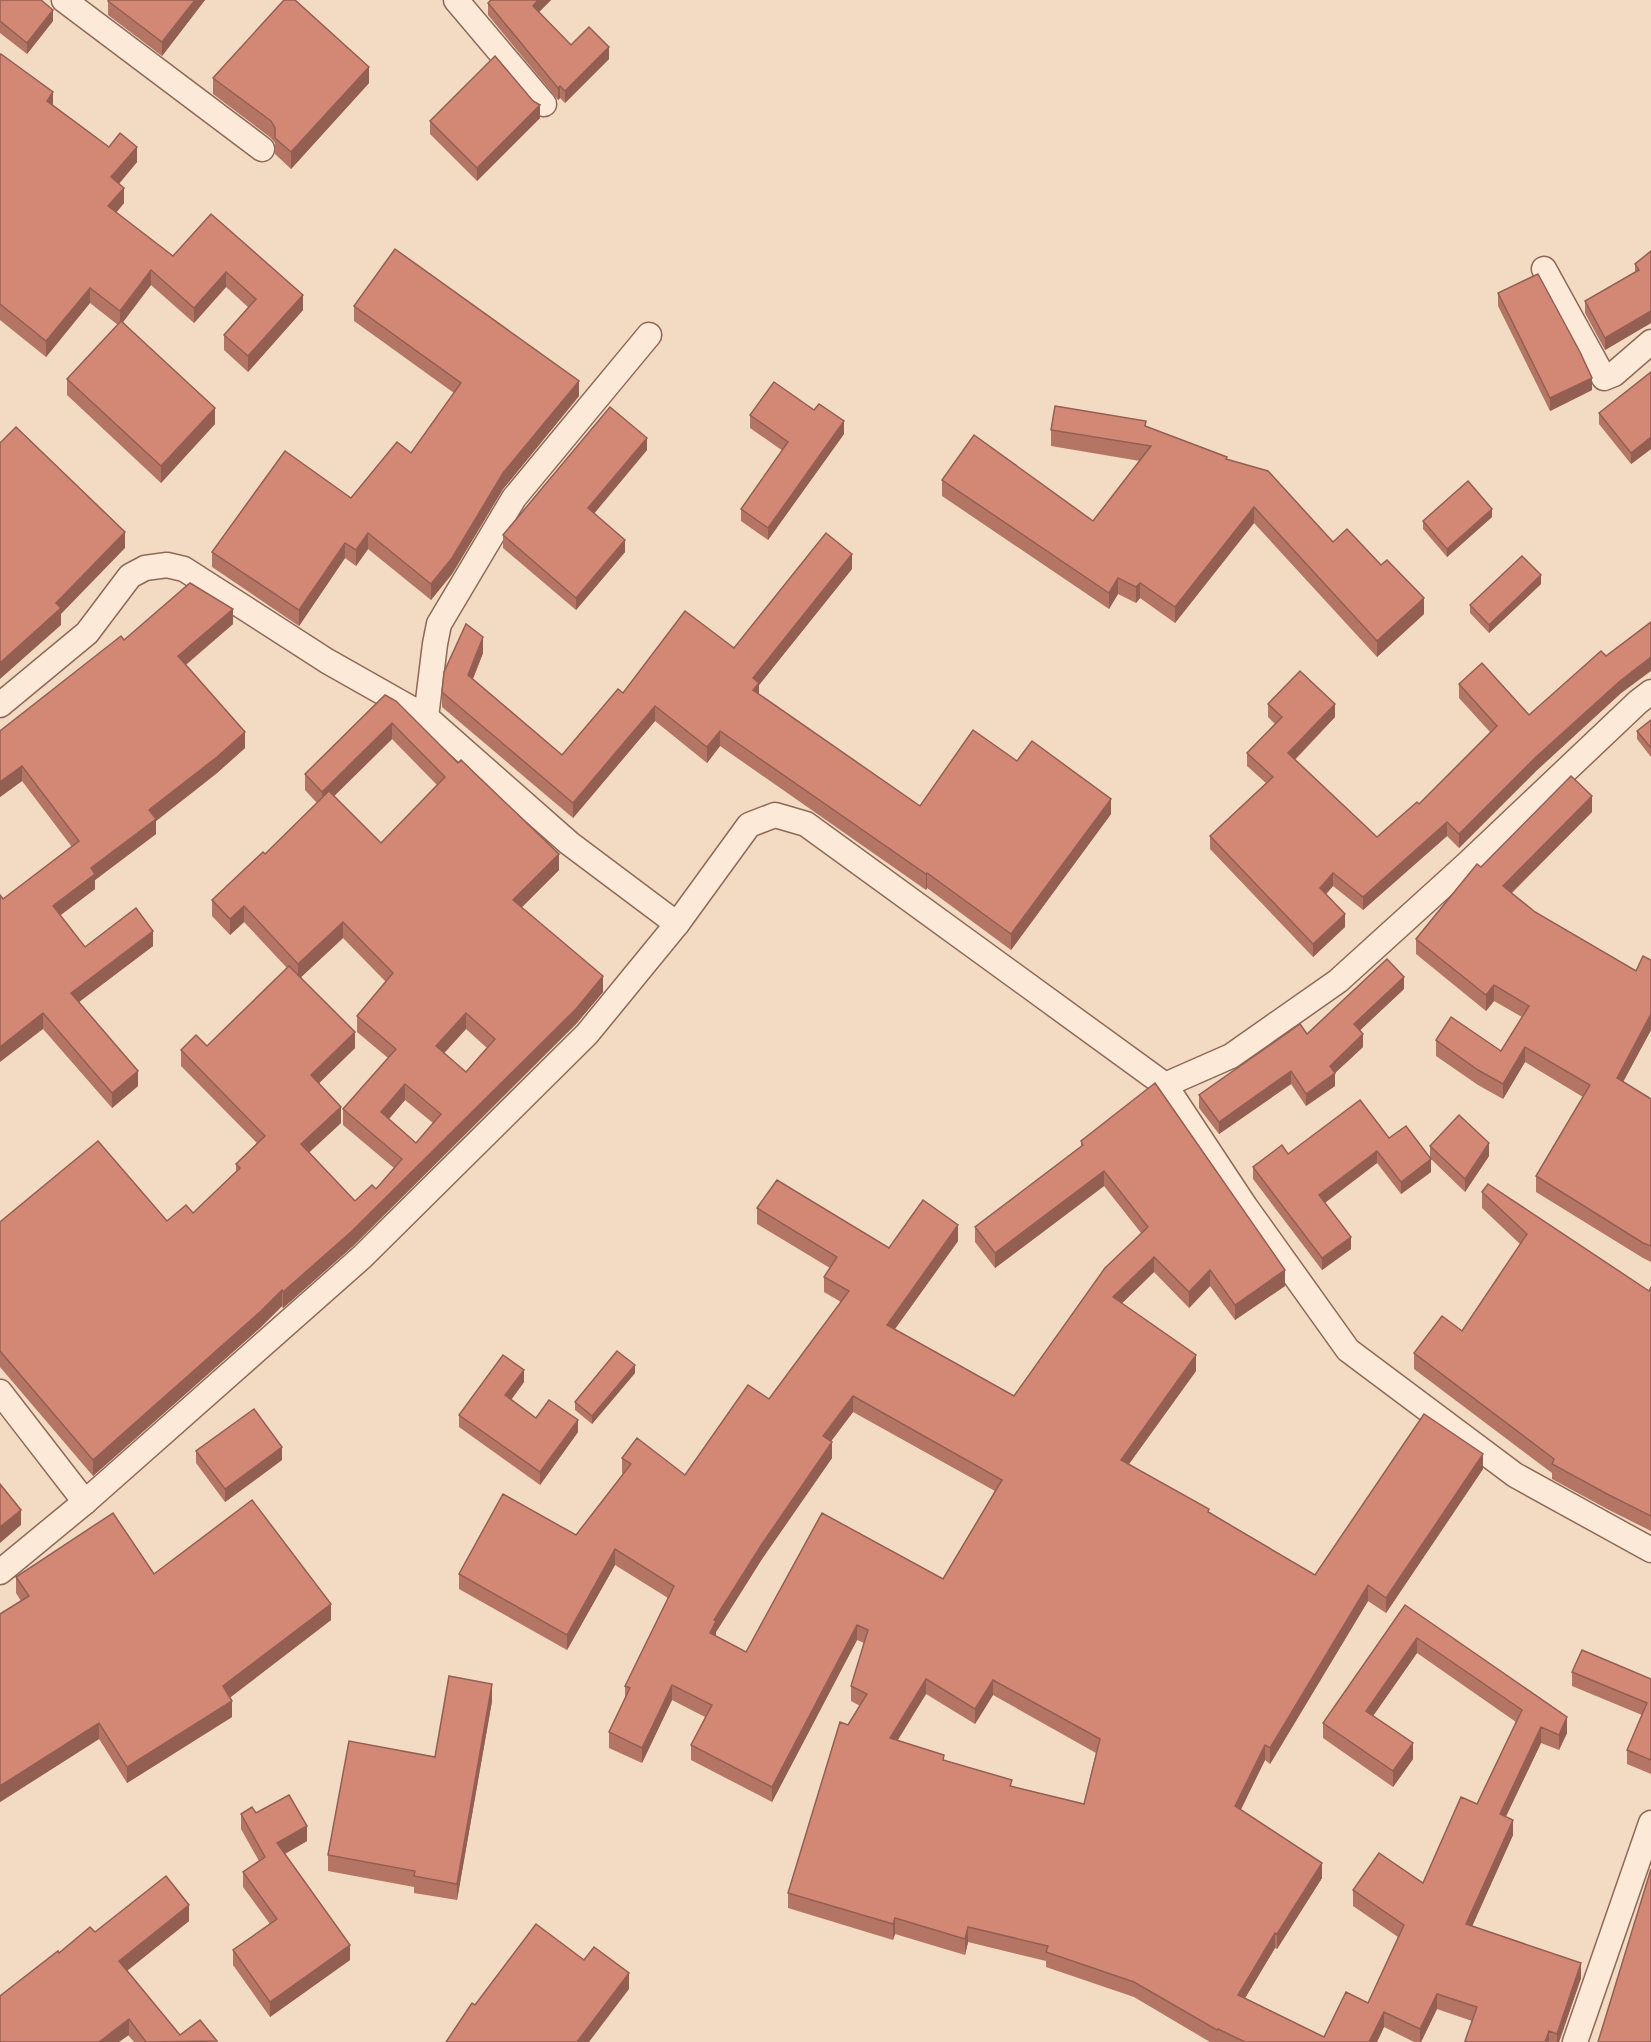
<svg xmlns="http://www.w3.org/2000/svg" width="1651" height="2042" font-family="'Times New Roman',serif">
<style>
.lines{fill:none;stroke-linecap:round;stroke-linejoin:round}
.minor-casing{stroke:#8e6958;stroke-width:27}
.minor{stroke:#fce9d8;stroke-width:24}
.wall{fill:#b57565;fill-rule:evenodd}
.shaded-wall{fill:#945f53}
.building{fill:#d38876;stroke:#945f53;stroke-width:1.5;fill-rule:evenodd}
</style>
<rect width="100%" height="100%" fill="#f2dac3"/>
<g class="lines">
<defs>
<g id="minor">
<path d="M 64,0 L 262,149"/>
<path d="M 456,0 L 544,104"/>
<path d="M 1544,269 L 1604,378 L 1614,374 L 1651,342"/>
<path d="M 0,705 L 87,633 L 130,576 L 145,568 L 167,565 L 184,569 L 327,661 L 426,717 L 569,843 L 677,924"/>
<path d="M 426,717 L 435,644 L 439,624 L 514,498 L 649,335"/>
<path d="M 1165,1085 L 1231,1056 L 1338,981 L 1467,864 L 1638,702 L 1651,692"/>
<path d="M 0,1392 L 85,1502"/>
<path d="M 0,1572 L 85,1502 L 362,1257 L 587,1034 L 677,924 L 749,825 L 775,815 L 806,824 L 1165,1085 L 1245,1206 L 1348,1350 L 1515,1475 L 1651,1550"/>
<path d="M 1575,2042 L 1651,1823"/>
</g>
</defs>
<use href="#minor" class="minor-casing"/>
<use href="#minor" class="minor"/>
</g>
<g class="wall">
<path d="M 0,0 L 53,21 L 27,54 L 0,33 Z"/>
<path d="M 109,0 L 205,0 L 162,56 L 108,15 L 108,1 Z"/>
<path d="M 551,0 L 539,12 L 571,45 L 609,59 L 565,103 L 560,98 L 558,100 L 488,15 L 488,3 Z"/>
<path d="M 0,56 L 53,105 L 109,147 L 137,162 L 119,184 L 124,203 L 116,213 L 173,256 L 211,214 L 303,310 L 248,372 L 224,350 L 224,335 L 249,308 L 226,287 L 194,323 L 151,285 L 123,322 L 215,424 L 161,483 L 67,395 L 67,379 L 118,325 L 90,303 L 46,357 L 0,320 Z"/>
<path d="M 213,78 L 369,83 L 291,169 L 275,154 L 275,143 L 271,138 L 213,94 Z"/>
<path d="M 533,101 L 540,118 L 477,181 L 430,134 L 430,121 Z"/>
<path d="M 1651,251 L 1651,323 L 1605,350 L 1585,313 L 1585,301 L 1635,272 L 1635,264 Z"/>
<path d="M 1498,293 L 1592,390 L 1550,411 L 1498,306 Z"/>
<path d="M 354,306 L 579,396 L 503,489 L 452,574 L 431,600 L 368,549 L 356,566 L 345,558 L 299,626 L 212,567 L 212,552 L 351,498 L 411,453 L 454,393 L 354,321 Z"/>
<path d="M 1651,372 L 1651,449 L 1631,464 L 1599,424 L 1599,413 Z"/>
<path d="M 750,415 L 844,434 L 768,540 L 741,521 L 741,509 L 783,451 L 750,428 Z"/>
<path d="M 1146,426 L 1227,460 L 1424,614 L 1377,657 L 1254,523 L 1175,623 L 1140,598 L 1136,603 L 1118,594 L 1109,609 L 942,496 L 942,480 L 1093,521 L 1140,461 L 1051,446 L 1051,430 Z"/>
<path d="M 647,450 L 594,513 L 625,552 L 576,610 L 503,548 L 503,535 Z"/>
<path d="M 1492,517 L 1447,557 L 1423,529 L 1423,521 Z"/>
<path d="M 852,569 L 759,685 L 759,695 L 920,806 L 1017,761 L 1111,814 L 1011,950 L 927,888 L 926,890 L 720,746 L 707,763 L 655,721 L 573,818 L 442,707 L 442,692 L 483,653 L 473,679 L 562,755 L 623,693 L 734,648 Z"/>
<path d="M 1541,584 L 1489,633 L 1470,613 L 1470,605 Z"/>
<path d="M 233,624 L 186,665 L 245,748 L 217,773 L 156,821 L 156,834 L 95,880 L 95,889 L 60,915 L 85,947 L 153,946 L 79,1002 L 138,1086 L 112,1108 L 43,1029 L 3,899 L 72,847 L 22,781 L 0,797 L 0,731 L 124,640 Z"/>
<path d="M 1459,684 L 1529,715 L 1620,694 L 1536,771 L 1459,848 L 1447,836 L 1363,910 L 1333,886 L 1326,894 L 1345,927 L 1313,957 L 1210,849 L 1210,836 L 1266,783 L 1247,766 L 1247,753 L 1275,724 L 1268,717 L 1268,704 L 1335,717 L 1295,760 L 1377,837 L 1419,804 L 1490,732 L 1459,698 Z"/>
<path d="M 385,695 L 559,870 L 522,907 L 603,992 L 576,1024 L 352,1247 L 283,1308 L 282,1306 L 261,1327 L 93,1476 L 0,1367 L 0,1222 L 167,1221 L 193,1213 L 236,1172 L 236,1164 L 257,1143 L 181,1066 L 181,1050 L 207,1046 L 287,968 L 244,922 L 230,935 L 212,916 L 212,900 L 265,854 L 317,803 L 305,790 L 305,774 ZM 392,739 L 437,785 L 381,843 L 334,796 ZM 343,938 L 386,982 L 357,1016 L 357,1032 L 388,1058 L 343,1109 L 343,1125 L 394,1168 L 376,1189 L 355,1201 L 309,1152 L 341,1123 L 319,1083 L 355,1048 L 301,977 ZM 466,1029 L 487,1048 L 466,1072 L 444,1053 ZM 405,1100 L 433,1123 L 416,1143 L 389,1119 Z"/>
<path d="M 1651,720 L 1651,757 L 1637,739 L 1637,731 Z"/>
<path d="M 1592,812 L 1512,893 L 1535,912 L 1636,971 L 1651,960 L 1651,1030 L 1623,1082 L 1651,1099 L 1651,1262 L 1643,1258 L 1536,1192 L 1536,1176 L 1583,1097 L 1525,1062 L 1503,1099 L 1478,1085 L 1436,1056 L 1436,1040 L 1501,1051 L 1522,1017 L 1494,1001 L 1486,1011 L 1416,954 L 1416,939 L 1481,867 Z"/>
<path d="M 1404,989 L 1360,1030 L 1363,1047 L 1335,1073 L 1335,1086 L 1306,1106 L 1291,1084 L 1219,1134 L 1199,1108 L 1199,1095 L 1307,1034 Z"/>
<path d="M 1389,1138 L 1430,1158 L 1430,1146 L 1489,1156 L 1465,1192 L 1431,1159 L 1431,1172 L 1401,1194 L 1377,1163 L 1325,1203 L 1351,1249 L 1322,1270 L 1253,1179 L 1253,1167 L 1288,1154 Z"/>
<path d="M 1081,1141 L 1285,1286 L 1235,1320 L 1210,1286 L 1189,1308 L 1154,1272 L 1122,1303 L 1196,1371 L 1129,1464 L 1315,1575 L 1483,1469 L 1386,1613 L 1368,1601 L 1270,1764 L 1265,1760 L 1240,1810 L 1322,1878 L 1277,1949 L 1275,1948 L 1245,1998 L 1324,2037 L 1368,2003 L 1398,1937 L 1353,1906 L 1353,1890 L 1423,1883 L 1477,1804 L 1516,1722 L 1417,1653 L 1373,1716 L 1413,1759 L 1393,1787 L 1323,1738 L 1323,1723 L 1405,1605 L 1567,1733 L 1559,1750 L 1541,1743 L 1506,1816 L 1513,1835 L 1472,1926 L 1581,1978 L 1559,2042 L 1465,2042 L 1472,2021 L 1437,2009 L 1421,2042 L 1414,2042 L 1384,2027 L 1377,2042 L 1210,2042 L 1134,1997 L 1046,1967 L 1046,1961 L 968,1942 L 965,1955 L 895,1934 L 893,1940 L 788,1908 L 788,1893 L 848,1725 L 860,1706 L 851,1701 L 851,1686 L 864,1643 L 857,1640 L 772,1802 L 691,1760 L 691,1745 L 705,1717 L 672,1700 L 642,1763 L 609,1748 L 609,1732 L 625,1698 L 625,1686 L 668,1598 L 615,1565 L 567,1650 L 459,1589 L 459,1574 L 576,1535 L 623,1474 L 622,1473 L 622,1458 L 685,1475 L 769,1399 L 841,1302 L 824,1292 L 824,1277 L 830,1268 L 757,1224 L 757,1208 L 889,1248 L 958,1241 L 895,1329 L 1014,1396 L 1141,1233 L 1104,1186 L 995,1268 L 975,1242 L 975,1227 L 1081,1147 ZM 853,1412 L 995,1491 L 943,1579 L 746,1652 L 716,1636 L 716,1632 L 762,1559 L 832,1458 L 831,1441 ZM 926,1694 L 975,1724 L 993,1695 L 1096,1753 L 1084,1804 L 1012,1786 L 944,1760 L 897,1740 Z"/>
<path d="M 1482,1192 L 1649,1291 L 1651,1287 L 1651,1531 L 1609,1510 L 1552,1479 L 1552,1473 L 1414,1369 L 1414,1353 L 1462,1331 L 1520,1244 L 1482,1208 Z"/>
<path d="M 635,1373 L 592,1424 L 575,1410 L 575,1402 Z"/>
<path d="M 524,1382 L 511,1400 L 536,1418 L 578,1432 L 540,1485 L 459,1427 L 459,1415 Z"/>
<path d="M 196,1451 L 282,1460 L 225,1502 L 196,1463 Z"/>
<path d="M 154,1574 L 331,1620 L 230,1697 L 232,1717 L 127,1783 L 99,1739 L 0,1802 L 0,1614 L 21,1601 L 16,1593 L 16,1577 Z"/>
<path d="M 1572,1672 L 1651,1679 L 1651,1774 L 1627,1764 L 1627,1750 L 1642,1715 L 1572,1686 Z"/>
<path d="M 492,1701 L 457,1900 L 414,1893 L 414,1887 L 328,1871 L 328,1855 L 435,1757 Z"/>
<path d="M 256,1813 L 307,1841 L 285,1854 L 350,1960 L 270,2017 L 233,1965 L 233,1950 L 270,1924 L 243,1887 L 243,1872 L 259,1861 L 241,1829 L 241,1814 Z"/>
<path d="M 189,1921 L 127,1971 L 180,2035 L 217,2042 L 134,2042 L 59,1953 L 95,1932 Z"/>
</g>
<g class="shaded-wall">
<path d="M 195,0 L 205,0 L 162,56 L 162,42 Z"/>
<path d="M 538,0 L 551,0 L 533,18 L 533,6 Z"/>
<path d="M 53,10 L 53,21 L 27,54 L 27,43 Z"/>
<path d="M 609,47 L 609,59 L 565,103 L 565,91 Z"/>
<path d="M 369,67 L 369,83 L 291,169 L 291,152 Z"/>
<path d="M 560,86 L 560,98 L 558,100 L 558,88 Z"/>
<path d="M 53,92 L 53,107 L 47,101 Z"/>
<path d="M 540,105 L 540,118 L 477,181 L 477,168 Z"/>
<path d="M 137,147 L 137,162 L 111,193 L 111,177 Z"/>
<path d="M 124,188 L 124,203 L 108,222 L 108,206 Z"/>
<path d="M 151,270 L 151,285 L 120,326 L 120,311 Z"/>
<path d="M 226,272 L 226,287 L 194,323 L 194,308 Z"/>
<path d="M 90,288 L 90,303 L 46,357 L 46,341 Z"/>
<path d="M 303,295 L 303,310 L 248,372 L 248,356 Z"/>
<path d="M 1651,311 L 1651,323 L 1605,350 L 1605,338 Z"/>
<path d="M 1592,378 L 1592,390 L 1550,411 L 1550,398 Z"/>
<path d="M 579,381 L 579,396 L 503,489 L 452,574 L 431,600 L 431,584 L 503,473 Z"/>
<path d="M 215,408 L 215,424 L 161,483 L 161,466 Z"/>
<path d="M 844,421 L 844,434 L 768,540 L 768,528 Z"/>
<path d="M 1651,437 L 1651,449 L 1631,464 L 1631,453 Z"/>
<path d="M 647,438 L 647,450 L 588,521 L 588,508 Z"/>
<path d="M 1254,507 L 1254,523 L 1175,623 L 1175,607 Z"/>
<path d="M 1492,509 L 1492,517 L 1447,557 L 1447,549 Z"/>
<path d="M 125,532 L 125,548 L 61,614 L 61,625 L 0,679 L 0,663 L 56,603 Z"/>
<path d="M 368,533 L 368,549 L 356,566 L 356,550 Z"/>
<path d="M 625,540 L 625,552 L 576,610 L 576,598 Z"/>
<path d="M 345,543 L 345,558 L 299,626 L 299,610 Z"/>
<path d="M 852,554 L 852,569 L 759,685 L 759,698 L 753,706 L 753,678 Z"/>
<path d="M 1541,575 L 1541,584 L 1489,633 L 1489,625 Z"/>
<path d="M 1118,578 L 1118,594 L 1109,609 L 1109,593 Z"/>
<path d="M 1140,583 L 1140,598 L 1136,603 L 1136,587 Z"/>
<path d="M 1424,598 L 1424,614 L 1377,657 L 1377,641 Z"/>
<path d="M 233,609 L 233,624 L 178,671 L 178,656 Z"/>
<path d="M 483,637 L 483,653 L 468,691 L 468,675 Z"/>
<path d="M 1651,657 L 1651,671 L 1620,694 L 1536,771 L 1459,848 L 1459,834 L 1536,757 L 1620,681 Z"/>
<path d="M 1335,704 L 1335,717 L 1288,766 L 1288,753 Z"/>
<path d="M 655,706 L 655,721 L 573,818 L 573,803 Z"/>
<path d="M 392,723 L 392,739 L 322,808 L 322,792 Z"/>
<path d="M 720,731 L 720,746 L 707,763 L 707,747 Z"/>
<path d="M 245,732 L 245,748 L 217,773 L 156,821 L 156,834 L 95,880 L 95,889 L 53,921 L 53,906 L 149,810 Z"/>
<path d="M 22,766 L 22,781 L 0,797 L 0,782 Z"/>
<path d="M 1592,796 L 1592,812 L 1503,901 L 1503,886 Z"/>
<path d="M 1111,799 L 1111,814 L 1011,950 L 1011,934 Z"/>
<path d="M 1447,822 L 1447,836 L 1363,910 L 1363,897 Z"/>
<path d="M 559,854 L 559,870 L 513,916 L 513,900 Z"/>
<path d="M 927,873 L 927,888 L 926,890 L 926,874 Z"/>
<path d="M 1333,873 L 1333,886 L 1320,901 L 1320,888 Z"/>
<path d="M 244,906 L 244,922 L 230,935 L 230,919 Z"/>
<path d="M 1345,914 L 1345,927 L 1313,957 L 1313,944 Z"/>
<path d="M 343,922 L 343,938 L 298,980 L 298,964 Z"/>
<path d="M 153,931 L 153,946 L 71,1008 L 71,993 Z"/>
<path d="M 603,976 L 603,992 L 576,1024 L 352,1247 L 283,1308 L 283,1292 Z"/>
<path d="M 1404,977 L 1404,989 L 1354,1036 L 1354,1024 Z"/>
<path d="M 1494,985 L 1494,1001 L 1486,1011 L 1486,995 Z"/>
<path d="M 43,1013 L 43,1029 L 0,1062 L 0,1047 Z"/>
<path d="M 466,1013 L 466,1029 L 436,1062 L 436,1046 Z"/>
<path d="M 1651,1014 L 1651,1030 L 1617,1093 L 1617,1078 Z"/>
<path d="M 355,1032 L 355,1048 L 311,1091 L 311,1075 Z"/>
<path d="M 1363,1034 L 1363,1047 L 1335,1073 L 1335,1086 L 1306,1106 L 1306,1094 L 1330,1066 Z"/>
<path d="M 1525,1047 L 1525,1062 L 1503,1099 L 1503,1084 Z"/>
<path d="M 138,1071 L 138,1086 L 112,1108 L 112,1093 Z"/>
<path d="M 1291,1071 L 1291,1084 L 1219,1134 L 1219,1122 Z"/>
<path d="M 405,1084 L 405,1100 L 381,1128 L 381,1112 Z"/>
<path d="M 341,1107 L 341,1123 L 301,1160 L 301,1144 Z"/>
<path d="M 1489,1143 L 1489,1156 L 1465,1192 L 1465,1179 Z"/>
<path d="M 1377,1151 L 1377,1163 L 1319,1207 L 1319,1195 Z"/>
<path d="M 1431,1159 L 1431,1172 L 1401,1194 L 1401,1182 Z"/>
<path d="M 1104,1171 L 1104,1186 L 995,1268 L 995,1253 Z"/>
<path d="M 958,1225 L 958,1241 L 887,1340 L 887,1325 Z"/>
<path d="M 1351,1237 L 1351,1249 L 1322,1270 L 1322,1258 Z"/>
<path d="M 1154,1257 L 1154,1272 L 1113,1312 L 1113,1297 Z"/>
<path d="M 1210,1270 L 1210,1286 L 1189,1308 L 1189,1292 Z"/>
<path d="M 1285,1270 L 1285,1286 L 1235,1320 L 1235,1305 Z"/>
<path d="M 282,1290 L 282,1306 L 261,1327 L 93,1476 L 93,1460 Z"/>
<path d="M 1196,1355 L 1196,1371 L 1121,1475 L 1121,1460 Z"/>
<path d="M 635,1365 L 635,1373 L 592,1424 L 592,1416 Z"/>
<path d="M 524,1370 L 524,1382 L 505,1408 L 505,1395 Z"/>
<path d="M 853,1396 L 853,1412 L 823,1452 L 823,1436 Z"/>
<path d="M 578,1420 L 578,1432 L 540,1485 L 540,1472 Z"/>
<path d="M 832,1442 L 832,1458 L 762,1559 L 716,1632 L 716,1636 L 710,1633 L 714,1620 L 762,1544 Z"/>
<path d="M 282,1447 L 282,1460 L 225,1502 L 225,1489 Z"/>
<path d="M 1483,1454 L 1483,1469 L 1386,1613 L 1386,1598 Z"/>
<path d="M 21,1510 L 21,1525 L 0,1543 L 0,1527 Z"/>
<path d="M 615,1549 L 615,1565 L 567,1650 L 567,1635 Z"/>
<path d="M 1368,1585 L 1368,1601 L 1270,1764 L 1270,1748 Z"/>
<path d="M 331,1604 L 331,1620 L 223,1703 L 223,1686 Z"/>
<path d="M 857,1625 L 857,1640 L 772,1802 L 772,1787 Z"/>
<path d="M 1417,1638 L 1417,1653 L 1366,1726 L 1366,1711 Z"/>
<path d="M 926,1679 L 926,1694 L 890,1753 L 890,1738 Z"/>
<path d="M 993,1680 L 993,1695 L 975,1724 L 975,1709 Z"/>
<path d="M 492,1684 L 492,1701 L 457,1900 L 457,1884 Z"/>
<path d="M 672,1685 L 672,1700 L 642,1763 L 642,1748 Z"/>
<path d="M 232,1701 L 232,1717 L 127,1783 L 127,1767 Z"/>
<path d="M 1567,1717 L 1567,1733 L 1559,1750 L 1559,1735 Z"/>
<path d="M 99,1723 L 99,1739 L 0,1802 L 0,1786 Z"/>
<path d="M 1541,1727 L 1541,1743 L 1500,1829 L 1500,1814 Z"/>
<path d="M 1413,1743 L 1413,1759 L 1393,1787 L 1393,1771 Z"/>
<path d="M 1265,1745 L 1265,1760 L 1235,1822 L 1235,1806 Z"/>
<path d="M 1513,1820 L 1513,1835 L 1466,1940 L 1466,1924 Z"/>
<path d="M 307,1826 L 307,1841 L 277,1858 L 277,1843 Z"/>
<path d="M 1322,1863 L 1322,1878 L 1277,1949 L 1277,1934 Z"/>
<path d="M 189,1905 L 189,1921 L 119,1977 L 119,1961 Z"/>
<path d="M 895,1918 L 895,1934 L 893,1940 L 893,1924 Z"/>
<path d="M 968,1927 L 968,1942 L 965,1955 L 965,1939 Z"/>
<path d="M 1275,1933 L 1275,1948 L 1238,2010 L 1238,1995 Z"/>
<path d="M 350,1945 L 350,1960 L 270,2017 L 270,2002 Z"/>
<path d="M 1581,1963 L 1581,1978 L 1559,2042 L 1557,2042 L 1557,2034 Z"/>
<path d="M 629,1973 L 629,1989 L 589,2042 L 577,2042 Z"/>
<path d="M 1437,1994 L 1437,2009 L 1421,2042 L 1420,2042 L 1420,2029 Z"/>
<path d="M 1384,2012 L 1384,2027 L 1377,2042 L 1369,2042 Z"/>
<path d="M 129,2019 L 129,2035 L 119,2042 L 99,2042 Z"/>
<path d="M 1549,2031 L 1549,2042 L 1545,2042 Z"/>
</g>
<g class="building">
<path d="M 0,0 L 41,0 L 53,10 L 27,43 L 0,21 Z"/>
<path d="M 109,0 L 195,0 L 162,42 L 108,1 Z"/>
<path d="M 284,0 L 295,0 L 369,67 L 291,152 L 275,138 L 275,128 L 271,121 L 213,78 Z"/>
<path d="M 491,0 L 538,0 L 533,6 L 571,45 L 589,27 L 609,47 L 565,91 L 560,86 L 558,88 L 488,3 Z"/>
<path d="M 1,54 L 53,92 L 47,101 L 109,147 L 120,133 L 137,147 L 111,177 L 124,188 L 108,206 L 173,256 L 211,214 L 303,295 L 248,356 L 224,335 L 256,299 L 226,272 L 194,308 L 151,270 L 120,311 L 90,288 L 46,341 L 0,304 L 0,56 Z"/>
<path d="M 495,56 L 533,101 L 540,105 L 477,168 L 430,121 Z"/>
<path d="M 395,249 L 579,381 L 503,473 L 452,558 L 431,584 L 368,533 L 356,550 L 345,543 L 299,610 L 212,552 L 285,451 L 351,498 L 397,442 L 411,453 L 461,383 L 354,306 Z"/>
<path d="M 1651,251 L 1651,311 L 1605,338 L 1585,301 L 1639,270 L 1635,264 Z"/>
<path d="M 1538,274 L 1580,352 L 1592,378 L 1550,398 L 1498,293 Z"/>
<path d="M 121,321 L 215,408 L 161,466 L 67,379 Z"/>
<path d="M 1651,372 L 1651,437 L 1631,453 L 1599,413 Z"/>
<path d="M 774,382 L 814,410 L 819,404 L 844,421 L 768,528 L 741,509 L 788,442 L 750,415 Z"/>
<path d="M 1055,406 L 1146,421 L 1145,426 L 1227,457 L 1226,459 L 1268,471 L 1333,542 L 1347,529 L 1381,565 L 1387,560 L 1424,598 L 1377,641 L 1254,507 L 1175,607 L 1140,583 L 1136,587 L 1118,578 L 1109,593 L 942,480 L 974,435 L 1093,521 L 1151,446 L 1051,430 Z"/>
<path d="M 610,407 L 647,438 L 588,508 L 625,540 L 576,598 L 503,535 Z"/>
<path d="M 16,427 L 125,532 L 56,603 L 61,608 L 0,663 L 0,443 Z"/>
<path d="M 1468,481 L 1492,509 L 1447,549 L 1423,521 Z"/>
<path d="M 826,533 L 852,554 L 753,678 L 759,683 L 753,690 L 920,806 L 973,730 L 1017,761 L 1032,741 L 1111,799 L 1011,934 L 927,873 L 926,874 L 720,731 L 707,747 L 655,706 L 573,803 L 442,692 L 444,672 L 466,624 L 483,637 L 468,675 L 562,755 L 618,689 L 623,693 L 685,611 L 734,648 Z"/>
<path d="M 1522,556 L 1541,575 L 1489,625 L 1470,605 Z"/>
<path d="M 190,583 L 233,609 L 178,656 L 245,732 L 217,757 L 149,810 L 156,819 L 91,868 L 95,874 L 53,906 L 85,947 L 136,908 L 153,931 L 71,993 L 138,1071 L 112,1093 L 43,1013 L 0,1047 L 0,895 L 3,899 L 79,841 L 22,766 L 0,782 L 0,731 L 121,636 L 124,640 Z"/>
<path d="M 1651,622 L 1651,657 L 1620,681 L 1536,757 L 1459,834 L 1447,822 L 1363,897 L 1333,873 L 1320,888 L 1345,914 L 1313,944 L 1210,836 L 1273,777 L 1247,753 L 1282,717 L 1268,704 L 1300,671 L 1335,704 L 1288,753 L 1377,837 L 1417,802 L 1419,804 L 1497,726 L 1459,684 L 1482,663 L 1529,715 L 1601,651 L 1606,656 Z"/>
<path d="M 385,695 L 396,701 L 458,763 L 461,760 L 559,854 L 513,900 L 603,976 L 576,1009 L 352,1231 L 283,1292 L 282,1290 L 261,1311 L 93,1460 L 0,1351 L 0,1222 L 98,1141 L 167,1221 L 186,1205 L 193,1213 L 240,1168 L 236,1164 L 265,1136 L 181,1050 L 196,1035 L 207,1046 L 289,966 L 355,1032 L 311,1075 L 341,1107 L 301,1144 L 355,1201 L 372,1185 L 376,1189 L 402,1159 L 343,1109 L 396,1049 L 357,1016 L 393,973 L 343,922 L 298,964 L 244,906 L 230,919 L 212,900 L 263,852 L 265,854 L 329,791 L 381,843 L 445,777 L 392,723 L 322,792 L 305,774 ZM 466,1013 L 495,1039 L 466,1072 L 436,1046 ZM 405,1084 L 441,1114 L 416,1143 L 381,1112 Z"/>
<path d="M 1651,720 L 1651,748 L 1637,731 Z"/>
<path d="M 1571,776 L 1592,796 L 1503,886 L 1535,912 L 1636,971 L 1643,956 L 1651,960 L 1651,1014 L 1617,1078 L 1651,1099 L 1651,1246 L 1643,1243 L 1536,1176 L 1590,1085 L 1525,1047 L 1503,1084 L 1478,1070 L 1436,1040 L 1451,1017 L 1501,1051 L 1529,1006 L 1494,985 L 1486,995 L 1416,939 L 1477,864 L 1481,867 Z"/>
<path d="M 1387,959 L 1404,977 L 1354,1024 L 1363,1034 L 1330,1066 L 1335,1073 L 1306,1094 L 1291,1071 L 1219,1122 L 1199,1095 L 1300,1024 L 1307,1034 Z"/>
<path d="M 1155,1083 L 1285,1270 L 1235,1305 L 1210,1270 L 1189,1292 L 1154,1257 L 1113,1297 L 1196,1355 L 1121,1460 L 1209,1509 L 1208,1512 L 1315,1575 L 1424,1414 L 1483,1454 L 1386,1598 L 1368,1585 L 1270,1748 L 1265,1745 L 1235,1806 L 1322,1863 L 1277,1934 L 1275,1933 L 1238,1995 L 1324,2037 L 1346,1992 L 1368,2003 L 1404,1925 L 1353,1890 L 1379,1853 L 1423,1883 L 1461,1797 L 1477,1804 L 1522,1710 L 1417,1638 L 1366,1711 L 1413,1743 L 1393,1771 L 1323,1723 L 1405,1605 L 1567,1717 L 1559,1735 L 1541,1727 L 1500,1814 L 1513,1820 L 1466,1924 L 1581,1963 L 1557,2034 L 1549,2031 L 1545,2042 L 1468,2042 L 1465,2041 L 1477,2007 L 1437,1994 L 1420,2029 L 1384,2012 L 1369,2042 L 1245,2042 L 1218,2029 L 1217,2030 L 1134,1982 L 1046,1952 L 1048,1946 L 968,1927 L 965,1939 L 895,1918 L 893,1924 L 788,1893 L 840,1722 L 848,1725 L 867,1694 L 851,1686 L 868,1630 L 857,1625 L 772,1787 L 691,1745 L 712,1705 L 672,1685 L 642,1748 L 609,1732 L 630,1688 L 625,1686 L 674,1586 L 615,1549 L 567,1635 L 459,1574 L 503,1494 L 576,1535 L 631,1464 L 622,1458 L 637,1438 L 685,1475 L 748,1385 L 769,1399 L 849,1291 L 824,1277 L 837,1257 L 757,1208 L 777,1180 L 889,1248 L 923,1200 L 958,1225 L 887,1325 L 1014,1396 L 1105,1268 L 1148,1227 L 1104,1171 L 995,1253 L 975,1227 L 1083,1145 L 1081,1141 ZM 853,1396 L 1002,1480 L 943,1579 L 822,1513 L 746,1652 L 710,1633 L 716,1621 L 714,1620 L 762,1544 L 832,1442 L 823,1436 ZM 926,1679 L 975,1709 L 993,1680 L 1100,1739 L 1084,1804 L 1010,1786 L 1012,1780 L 943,1760 L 944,1755 L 890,1738 Z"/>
<path d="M 1360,1100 L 1389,1138 L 1406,1126 L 1431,1159 L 1401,1182 L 1377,1151 L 1319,1195 L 1351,1237 L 1322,1258 L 1253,1167 L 1282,1145 L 1288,1154 Z"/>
<path d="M 1459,1115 L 1489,1143 L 1465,1179 L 1430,1146 Z"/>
<path d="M 1488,1184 L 1649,1291 L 1651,1287 L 1651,1516 L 1609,1495 L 1552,1464 L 1554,1459 L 1414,1353 L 1442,1316 L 1462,1331 L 1527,1234 L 1482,1192 Z"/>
<path d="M 617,1351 L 635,1365 L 592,1416 L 575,1402 Z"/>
<path d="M 503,1355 L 524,1370 L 505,1395 L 536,1418 L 549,1400 L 578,1420 L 540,1472 L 459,1415 Z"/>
<path d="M 254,1409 L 282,1447 L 225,1489 L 196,1451 Z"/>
<path d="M 0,1484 L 21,1510 L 0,1527 Z"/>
<path d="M 252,1500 L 331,1604 L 223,1686 L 232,1701 L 127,1767 L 99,1723 L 0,1786 L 0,1614 L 29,1596 L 16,1577 L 113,1513 L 154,1574 Z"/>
<path d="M 1582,1650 L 1651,1679 L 1651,1760 L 1627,1750 L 1647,1703 L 1572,1672 Z"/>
<path d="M 449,1676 L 492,1684 L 457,1884 L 414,1876 L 415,1871 L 328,1855 L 349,1741 L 435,1757 Z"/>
<path d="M 289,1795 L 307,1826 L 277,1843 L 350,1945 L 270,2002 L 233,1950 L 277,1919 L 243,1872 L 265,1857 L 241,1814 L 252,1807 L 256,1813 Z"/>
<path d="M 1651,1869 L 1651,2042 L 1598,2042 Z"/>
<path d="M 166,1876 L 189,1905 L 119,1961 L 180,2035 L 200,2020 L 217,2041 L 146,2042 L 129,2019 L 99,2042 L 0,2042 L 0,1996 L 58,1951 L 59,1953 L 90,1927 L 95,1932 Z"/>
<path d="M 536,1924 L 584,1960 L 594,1947 L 629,1973 L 577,2042 L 446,2042 L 472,2003 L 475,2005 Z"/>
</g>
</svg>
